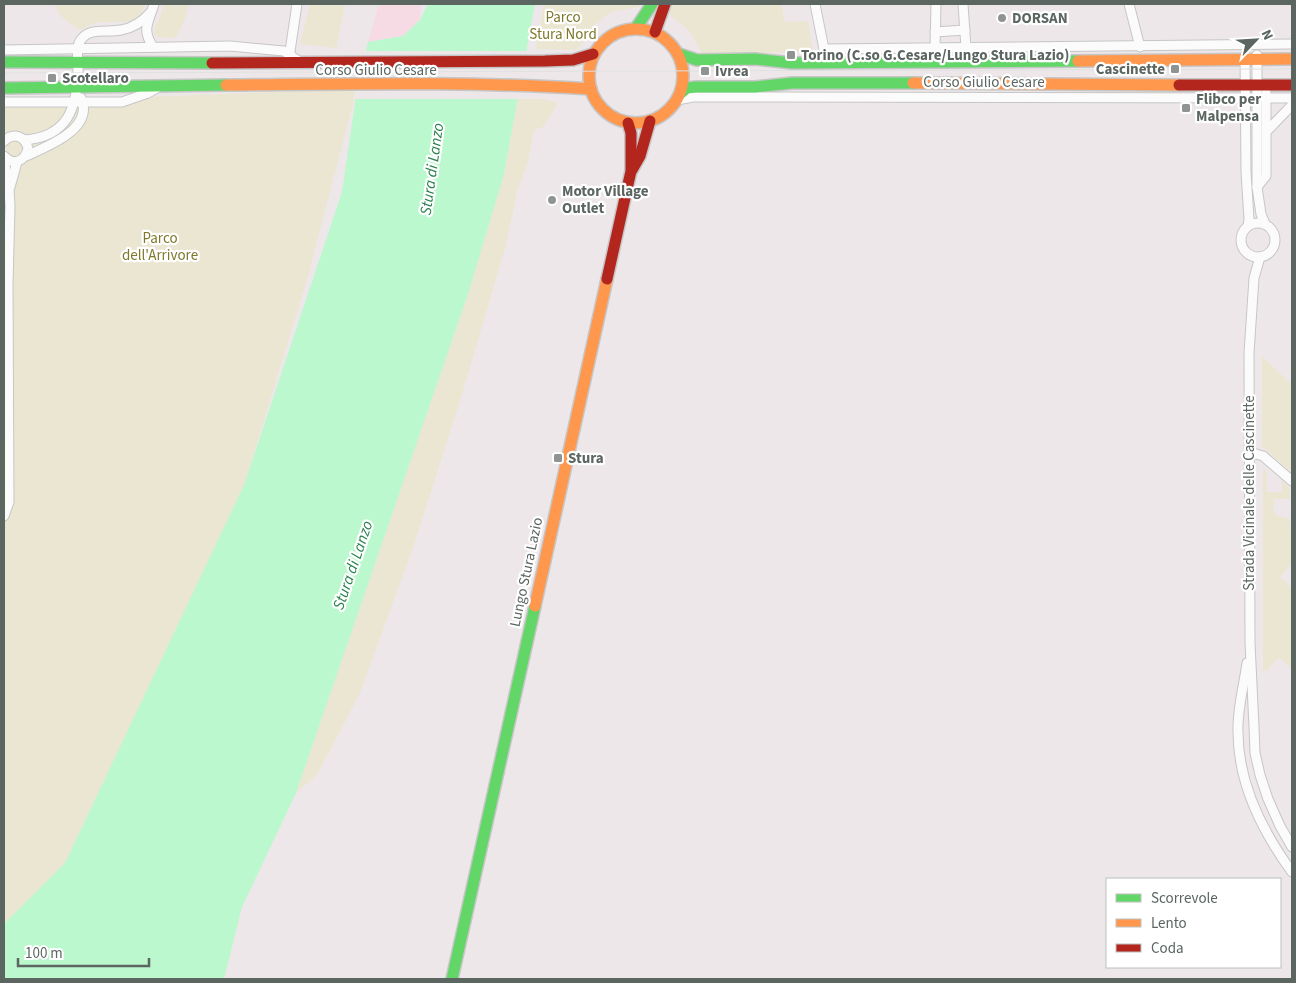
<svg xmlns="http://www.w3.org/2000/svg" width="1296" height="983" font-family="'Source Sans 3',sans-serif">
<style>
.green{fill:#ebe6d2}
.sand{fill:#f6dbe5}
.water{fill:#bbf8ce}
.pier{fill:#ede7e9}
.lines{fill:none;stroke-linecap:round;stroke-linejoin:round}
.street-casing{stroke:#c6c6c6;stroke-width:11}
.fast-casing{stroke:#c6c6c6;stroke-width:14}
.slow-casing{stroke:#c6c6c6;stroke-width:14}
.jam-casing{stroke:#c6c6c6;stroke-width:14}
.street{stroke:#fcfbfc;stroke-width:9}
.fast{stroke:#63d668;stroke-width:11}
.slow{stroke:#ff974d;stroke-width:11}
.jam{stroke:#b3261e;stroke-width:11}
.tram{stroke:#e1e1e1;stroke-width:1}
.poi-dot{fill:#8f9391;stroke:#fff;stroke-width:2}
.labels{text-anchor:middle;stroke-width:4.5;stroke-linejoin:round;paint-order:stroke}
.park-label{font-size:15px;fill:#7e782b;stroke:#fff}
.poi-label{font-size:15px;font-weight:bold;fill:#5c6661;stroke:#fff;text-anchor:start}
.street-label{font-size:15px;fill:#5c6661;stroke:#fff}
.water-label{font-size:16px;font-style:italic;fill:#2b824e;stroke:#fff}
</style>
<rect width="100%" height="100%" fill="#ede7e9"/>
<g class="green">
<path d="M 55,4 L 145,4 C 138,30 114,19 95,23 C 89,24 85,28 81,30 C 69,23 59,18 55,4 Z"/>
<path d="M 164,4 L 189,4 L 184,22 L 175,38 L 158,37 L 155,34 L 154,29 L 160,17 Z"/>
<path d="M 310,4 L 345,4 L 336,48 L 300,44 Z"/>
<path d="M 544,4 L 641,4 L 639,7 L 611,12 L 594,25 L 577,50 L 536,49 Z"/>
<path d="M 672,4 L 781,4 L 785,22 L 808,21 L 813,51 L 702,55 L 694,38 L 685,27 L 670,15 L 668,8 Z"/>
<path d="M 357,89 L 308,276 L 242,492 L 65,863 L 4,926 L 4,516 L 9,502 L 10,206 L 4,102 Z"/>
<path d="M 518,99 L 543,99 L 558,103 L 543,127 L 534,130 L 527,165 L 517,192 L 506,245 L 460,401 L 413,548 L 360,693 L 317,775 L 296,793 L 468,294 L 504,174 Z"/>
<path d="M 1262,356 L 1292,385 L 1292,473 L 1262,446 Z"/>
<path d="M 1263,468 L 1267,472 L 1267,492 L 1282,492 L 1282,480 L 1290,489 L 1290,499 L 1274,499 L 1273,512 L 1278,516 L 1290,519 L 1292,563 L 1280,577 L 1292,588 L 1292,669 L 1279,657 L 1268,670 L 1263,671 Z"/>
</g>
<path class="sand" d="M 384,4 L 421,4 L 420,20 L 403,36 L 368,42 L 378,7 Z"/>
<path class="water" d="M 428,4 L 535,4 L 504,174 L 468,294 L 296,793 L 242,907 L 224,979 L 4,979 L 4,924 L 65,863 L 244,485 L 342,192 L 357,89 L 368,42 L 403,36 L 420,20 Z"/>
<path class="pier" d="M 363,51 L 530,51 L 521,99 L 353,99 Z"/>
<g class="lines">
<defs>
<g id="street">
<path d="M 815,4 L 824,49 L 825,62"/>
<path d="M 963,4 L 966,48"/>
<path d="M 1129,4 L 1140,47"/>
<path d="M 935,32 L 965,30"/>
<path d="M 153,47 C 141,29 149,22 154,4"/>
<path d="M 935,48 L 936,4"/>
<path d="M 824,49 L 1292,44"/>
<path d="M 4,50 L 230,46 L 284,51 L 300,62"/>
<path d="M 1257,55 L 1257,187 L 1261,214 L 1265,224"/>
<path d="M 1245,56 L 1246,172 L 1249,219 L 1248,226"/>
<path d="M 289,58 L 297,4"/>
<path d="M 677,100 L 693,97 L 1292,98"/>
<path d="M 4,102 L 122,102 L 148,93 L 157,88"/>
<path d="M 1267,131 L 1292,105"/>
<path d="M 24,140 C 68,137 77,108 78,70 C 78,62 76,51 79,43 C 87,26 106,33 121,30 C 133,28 142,22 150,13"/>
<path d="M 4,141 C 13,132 26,136 28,149 C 24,162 13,166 4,156"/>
<path d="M 26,156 C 46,147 95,129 81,98"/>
<path d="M 4,159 L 9,189 L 10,206 L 8,284 L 9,502 L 4,516"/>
<path d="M 10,187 L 17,162"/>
<path d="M 1257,187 L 1266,176 L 1266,93"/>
<circle cx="1258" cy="240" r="17"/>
<path d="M 1260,257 L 1254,278 L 1249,353 L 1250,643 L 1254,727 L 1255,753 L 1260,775 L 1268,799 L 1280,826 L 1292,847"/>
<path d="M 1249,452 L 1263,456 L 1292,481"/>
<path d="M 1247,663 C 1244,685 1237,710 1238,732 C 1238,783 1262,831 1292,872"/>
</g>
<g id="fast">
<path d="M 636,28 L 652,4"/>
<path d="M 679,54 L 697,60 L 755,59 L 792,63 L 1078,61"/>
<path d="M 4,62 L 212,63"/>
<path d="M 4,88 L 226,85"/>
<path d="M 681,93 L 687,88 L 696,87 L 755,87 L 792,83 L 913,83"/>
<path d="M 452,979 L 535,606"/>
</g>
<g id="slow">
<circle cx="636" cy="76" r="47"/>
<path d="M 1078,61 L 1292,59"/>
<path d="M 913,83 L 1179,85"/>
<path d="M 226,85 C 347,84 470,81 591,89"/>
<path d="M 535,606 L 607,279"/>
</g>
<g id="jam">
<path d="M 655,32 L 665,4"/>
<path d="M 212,63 L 545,61 L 573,60 L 593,54"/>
<path d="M 1179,85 L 1292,85"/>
<path d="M 632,170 L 640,156 L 650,121"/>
<path d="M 607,279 L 631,171 L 631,133 L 628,123"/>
</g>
</defs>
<use href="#street" class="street-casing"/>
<use href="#fast" class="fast-casing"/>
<use href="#slow" class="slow-casing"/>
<use href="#jam" class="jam-casing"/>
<use href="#street" class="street"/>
<use href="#fast" class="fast"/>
<use href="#slow" class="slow"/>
<use href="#jam" class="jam"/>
<path class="tram" d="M 4,73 L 1292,69"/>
</g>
<g class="poi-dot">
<circle cx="1002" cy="18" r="5"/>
<rect x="786" y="50" width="10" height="10" rx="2.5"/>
<rect x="1170" y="64" width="10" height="10" rx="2.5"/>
<rect x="700" y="66" width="10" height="10" rx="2.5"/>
<rect x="47" y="73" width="10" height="10" rx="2.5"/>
<rect x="1181" y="103" width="10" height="10" rx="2.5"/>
<circle cx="552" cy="200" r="5"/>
<rect x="553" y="453" width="10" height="10" rx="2.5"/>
</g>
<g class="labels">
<g class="park-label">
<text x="563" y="22">Parco<tspan x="563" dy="17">Stura Nord</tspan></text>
<text x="160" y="243">Parco<tspan x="160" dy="17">dell'Arrivore</tspan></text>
</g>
<g class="poi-label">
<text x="1012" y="23">DORSAN</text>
<text x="801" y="60">Torino (C.so G.Cesare/Lungo Stura Lazio)</text>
<text x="1165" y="74" text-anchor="end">Cascinette</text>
<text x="715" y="76">Ivrea</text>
<text x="62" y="83">Scotellaro</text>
<text x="1196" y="104">Flibco per<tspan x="1196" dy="17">Malpensa</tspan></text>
<text x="562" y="196">Motor Village<tspan x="562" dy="17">Outlet</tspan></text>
<text x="568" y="463">Stura</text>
</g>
<g class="street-label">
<text x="376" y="75">Corso Giulio Cesare</text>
<text x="984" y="87">Corso Giulio Cesare</text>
<text transform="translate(1249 493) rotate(-90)" y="5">Strada Vicinale delle Cascinette</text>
<text transform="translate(526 572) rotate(-78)" y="5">Lungo Stura Lazio</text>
</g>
<g class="water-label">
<text transform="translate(431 169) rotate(-82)" y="6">Stura di Lanzo</text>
<text transform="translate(352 565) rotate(-71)" y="6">Stura di Lanzo</text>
</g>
</g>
<rect width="1296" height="983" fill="none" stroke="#5c6661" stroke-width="10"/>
<rect x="1106" y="878" width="175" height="90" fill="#ffffff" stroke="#bec2c0"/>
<rect x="1116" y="894" width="25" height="8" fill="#63d668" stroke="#bec2c0"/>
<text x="1151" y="903" font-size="15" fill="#5c6661">Scorrevole</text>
<rect x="1116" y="919" width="25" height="8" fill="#ff974d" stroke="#bec2c0"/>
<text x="1151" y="928" font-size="15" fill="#5c6661">Lento</text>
<rect x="1116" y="944" width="25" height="8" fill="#b3261e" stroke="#bec2c0"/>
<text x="1151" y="953" font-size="15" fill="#5c6661">Coda</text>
<g transform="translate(1256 40) rotate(65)" stroke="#ffffff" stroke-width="4" paint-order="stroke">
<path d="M0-4L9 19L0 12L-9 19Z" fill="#5c6661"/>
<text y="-8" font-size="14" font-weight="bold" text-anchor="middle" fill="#5c6661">N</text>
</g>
<path d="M18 958v8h131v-8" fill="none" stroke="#5c6661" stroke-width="2.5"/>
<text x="25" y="958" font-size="15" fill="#5c6661" stroke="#ffffff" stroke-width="4" paint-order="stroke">100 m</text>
</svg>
